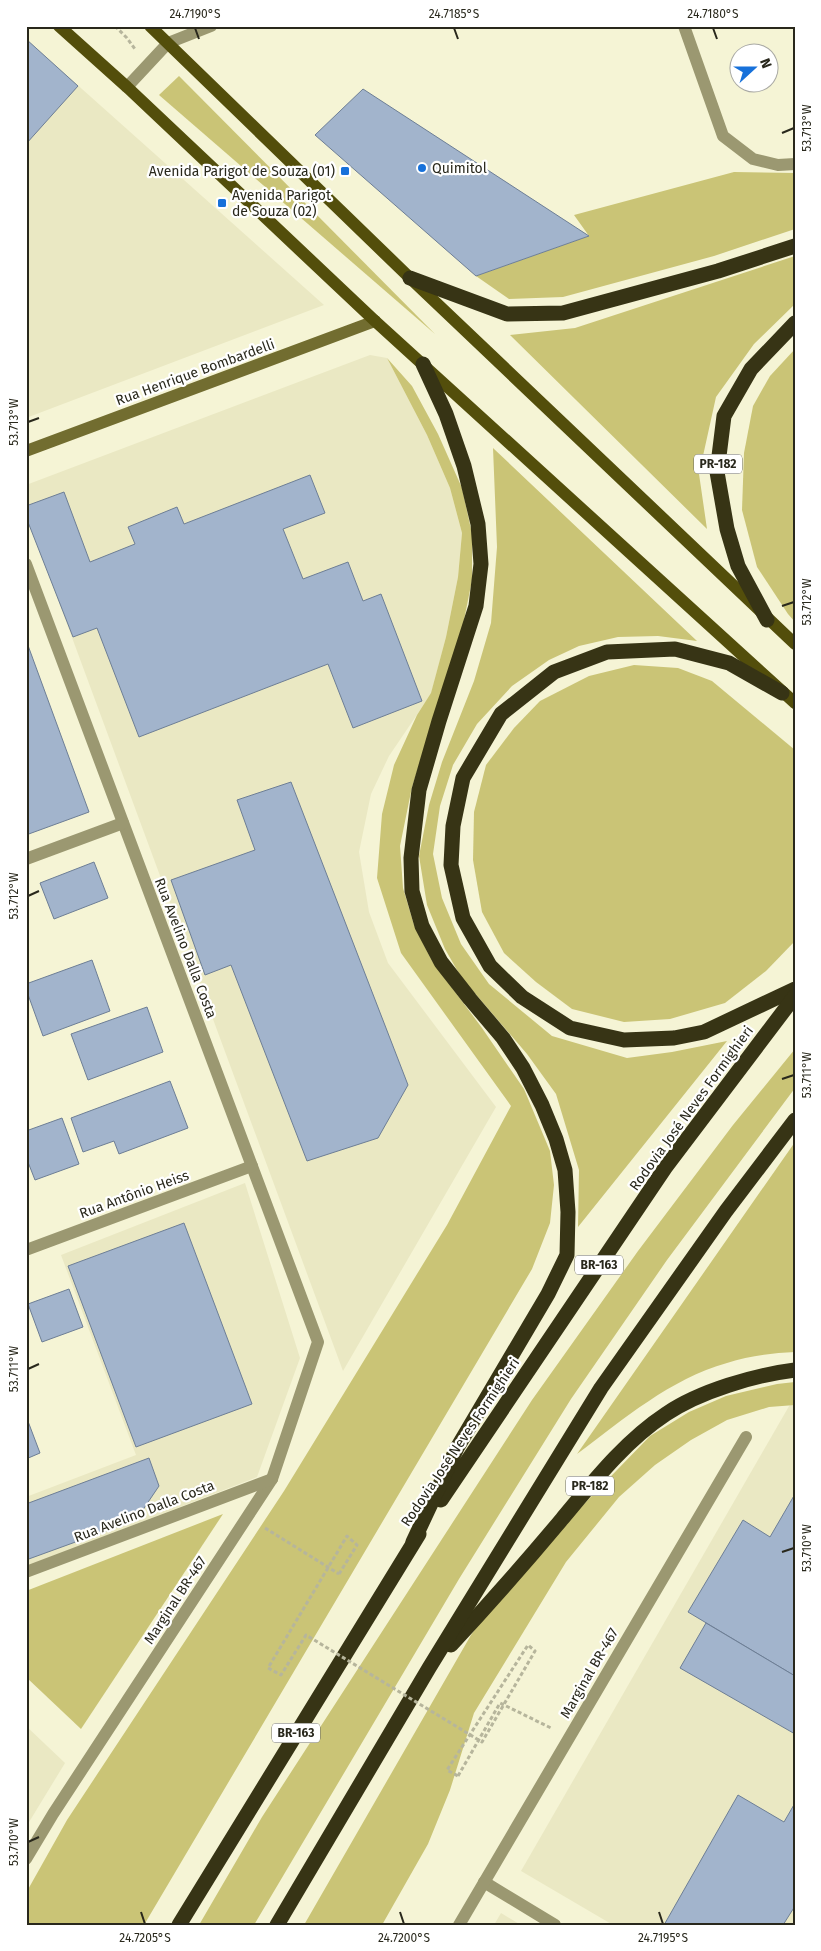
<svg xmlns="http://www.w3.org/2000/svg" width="821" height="1951" font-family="'Fira Sans',sans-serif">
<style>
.built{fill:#eae8c3}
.green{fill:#cac476}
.building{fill:#a2b4cc;stroke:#6d7e95}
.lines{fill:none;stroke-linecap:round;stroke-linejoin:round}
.path{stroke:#b6b59c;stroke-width:3;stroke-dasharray:4 2.5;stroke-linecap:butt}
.street{stroke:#9b9871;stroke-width:12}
.secondary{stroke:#726d30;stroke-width:12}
.primary{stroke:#534e0b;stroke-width:12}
.highway{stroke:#373415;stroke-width:15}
.path-bridge{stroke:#b6b59c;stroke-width:3;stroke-dasharray:4 2.5;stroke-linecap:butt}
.ticks{fill:none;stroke:#29281c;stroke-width:2}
.poi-dot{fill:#1771da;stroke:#fff;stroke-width:2}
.labels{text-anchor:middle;stroke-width:4.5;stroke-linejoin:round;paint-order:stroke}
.shield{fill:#fff;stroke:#696860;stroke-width:1}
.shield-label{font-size:12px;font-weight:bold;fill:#29281c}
.poi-label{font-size:14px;fill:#29281c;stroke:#fff;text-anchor:start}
.street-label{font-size:14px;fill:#29281c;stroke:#fff}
.neatline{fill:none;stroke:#29281c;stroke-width:2}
.ticks-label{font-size:12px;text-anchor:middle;fill:#29281c}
</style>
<rect width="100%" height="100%" fill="#f5f4d5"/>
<g class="built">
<path d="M 26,39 L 324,305 L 26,418 Z"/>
<path d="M 370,355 L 387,358 L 427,435 L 450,488 L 462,533 L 458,577 L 446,637 L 431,694 L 389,756 L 371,794 L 359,852 L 369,912 L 388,963 L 496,1107 L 343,1371 L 26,513 L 26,485 Z"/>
<path d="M 245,1183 L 300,1358 L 257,1477 L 26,1567 L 26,1497 L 136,1455 L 61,1255 Z"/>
<path d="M 792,1401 L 795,1402 L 795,1925 L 613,1925 L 521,1871 Z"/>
<path d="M 26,1726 L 65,1763 L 26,1827 Z"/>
<path d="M 501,1913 L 521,1925 L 494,1925 Z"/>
</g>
<g class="green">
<path d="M 179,76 L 435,334 L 159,95 Z"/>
<path d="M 734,172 L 795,173 L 795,229 L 714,256 L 563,297 L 509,299 L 476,276 L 589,236 L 574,215 Z"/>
<path d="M 795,256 L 795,304 L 754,344 L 716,397 L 699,474 L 707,529 L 510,335 L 575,328 Z"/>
<path d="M 795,349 L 795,622 L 788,614 L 757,567 L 742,510 L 744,453 L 753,406 L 770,376 Z"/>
<path d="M 387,358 L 412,386 L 438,434 L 462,488 L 472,534 L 472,580 L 461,635 L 412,787 L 400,846 L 403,888 L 414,925 L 432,961 L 482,1028 L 524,1089 L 550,1151 L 554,1185 L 550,1223 L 532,1269 L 144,1925 L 26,1925 L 26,1893 L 67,1820 L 284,1491 L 447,1225 L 511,1106 L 401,953 L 377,878 L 382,814 L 394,765 L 417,715 L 431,693 L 446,637 L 458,577 L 462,533 L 450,488 L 427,435 Z"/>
<path d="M 493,448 L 697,641 L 658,636 L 618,637 L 579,646 L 549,660 L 512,686 L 477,724 L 453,765 L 440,806 L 433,854 L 442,898 L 461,944 L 489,984 L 552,1036 L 627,1058 L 672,1052 L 727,1041 L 578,1227 L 579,1170 L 556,1094 L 527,1054 L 461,977 L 445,949 L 427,905 L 419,856 L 429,805 L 442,762 L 474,681 L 491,623 L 497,547 Z"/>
<path d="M 634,665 L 678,668 L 712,681 L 795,750 L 795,941 L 766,971 L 725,1003 L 670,1019 L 624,1022 L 572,1009 L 536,982 L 504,953 L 482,912 L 473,860 L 474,812 L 486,765 L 514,728 L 540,701 L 589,676 Z"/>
<path d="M 795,1049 L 795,1088 L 667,1260 L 571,1399 L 459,1579 L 254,1925 L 199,1925 L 262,1817 L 532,1400 L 638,1251 L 733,1125 Z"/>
<path d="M 795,1142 L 795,1352 C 772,1353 749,1356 727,1363 C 670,1379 624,1419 577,1454 Z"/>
<path d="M 795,1382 L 795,1405 L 769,1407 L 727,1420 L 691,1440 L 655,1465 L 619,1497 L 566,1562 L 474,1713 L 450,1790 L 428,1844 L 382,1925 L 304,1925 L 471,1635 L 521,1563 L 584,1504 L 650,1436 L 689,1412 L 726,1396 L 777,1384 Z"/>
<path d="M 223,1514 L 81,1729 L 26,1677 L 26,1591 Z"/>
</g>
<g class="building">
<path d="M 26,39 L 78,86 L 26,144 Z"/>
<path d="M 363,89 L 589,236 L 476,276 L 315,135 Z"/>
<path d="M 310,475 L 325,513 L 283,529 L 303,579 L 348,562 L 363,601 L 381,594 L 422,701 L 353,728 L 328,664 L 139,737 L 97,628 L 73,637 L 26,517 L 26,506 L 64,492 L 90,562 L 135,544 L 128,527 L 177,507 L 184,524 Z"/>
<path d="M 26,640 L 89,812 L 26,835 Z"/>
<path d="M 291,782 L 408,1085 L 378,1138 L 307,1161 L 231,965 L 205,975 L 171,880 L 255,850 L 237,800 Z"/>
<path d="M 94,862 L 108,898 L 54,919 L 40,883 Z"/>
<path d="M 92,960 L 110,1011 L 43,1036 L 26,989 L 26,984 Z"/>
<path d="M 147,1007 L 163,1052 L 88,1080 L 71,1034 Z"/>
<path d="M 170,1081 L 188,1128 L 119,1154 L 114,1141 L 83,1152 L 71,1118 Z"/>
<path d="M 62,1118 L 79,1164 L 35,1180 L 26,1157 L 26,1131 Z"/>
<path d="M 184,1223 L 252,1404 L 136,1447 L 68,1266 Z"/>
<path d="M 69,1289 L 83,1327 L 42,1342 L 28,1304 Z"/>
<path d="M 26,1416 L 40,1453 L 26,1459 Z"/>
<path d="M 149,1458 L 159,1486 L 136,1520 L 26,1560 L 26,1504 Z"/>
<path d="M 795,1494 L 795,1676 L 688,1612 L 743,1520 L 770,1537 Z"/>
<path d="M 706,1623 L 795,1676 L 795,1734 L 680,1668 Z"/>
<path d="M 738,1795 L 784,1822 L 795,1803 L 795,1906 L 783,1925 L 664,1925 Z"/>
</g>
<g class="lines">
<g class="path">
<path d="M 115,26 L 127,38 L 135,49"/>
<path d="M 265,1528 L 339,1574"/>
<path d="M 458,1776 L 500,1703 L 551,1728"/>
</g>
<g class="street">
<path d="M 684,26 L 723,136 L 753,159 L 778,165 L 795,164"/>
<path d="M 127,87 L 168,43 L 211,26"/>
<path d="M 26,564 L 318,1342 L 272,1479 L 53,1814 L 26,1859"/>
<path d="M 26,859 L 123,823"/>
<path d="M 26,1250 L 252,1166"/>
<path d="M 26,1572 L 272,1479"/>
<path d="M 484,1882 L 555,1925"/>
<path d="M 459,1925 L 746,1437"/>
</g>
<path class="secondary" d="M 26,451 L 375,321"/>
<g class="primary">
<path d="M 59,26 L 127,87 L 375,321 L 795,703"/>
<path d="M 150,26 L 410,278 L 795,644"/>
</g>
<g class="highway">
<path d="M 410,278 L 507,314 L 563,313 L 718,271 L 795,246"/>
<path d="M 767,620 L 738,566 L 727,529 L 717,472 L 724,416 L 751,369 L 795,323"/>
<path d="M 782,693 L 729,663 L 675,649 L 607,652 L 554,672 L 501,714 L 463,778 L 453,826 L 451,865 L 463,918 L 490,966 L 522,997 L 570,1028 L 624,1040 L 674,1038 L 704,1032 L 795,989"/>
<path d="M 441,1500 L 665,1168 L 795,996"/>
<path d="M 413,1542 L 457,1448 L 548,1294 L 567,1255 L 568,1212 L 565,1170 L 556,1139 L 542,1105 L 523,1068 L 503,1038 L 470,999 L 441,962 L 422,926 L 412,891 L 411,858 L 419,790 L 439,721 L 476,606 L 481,564 L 478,524 L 464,466 L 446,414 L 423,364"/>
<path d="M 451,1645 C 489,1604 526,1562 562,1519 C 593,1482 625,1441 666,1414 C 700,1391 755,1375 795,1370"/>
<path d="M 179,1925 L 419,1534"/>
<path d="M 277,1925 L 429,1668 L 601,1388 L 726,1211 L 795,1120"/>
</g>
<path class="path-bridge" d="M 339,1574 L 357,1545 L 347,1536 L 268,1668 L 281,1675 L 306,1635 L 482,1742 L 535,1651 L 528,1645 L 447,1770 L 458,1776"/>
</g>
<path class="ticks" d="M 195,28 L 199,39M 454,28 L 458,39M 713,28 L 717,39M 782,133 L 794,128M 28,422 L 39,418M 782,606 L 794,602M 28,896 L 39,891M 782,1079 L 794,1075M 28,1369 L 39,1364M 782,1552 L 794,1548M 28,1842 L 39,1837M 141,1912 L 145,1924M 400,1912 L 404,1924M 659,1912 L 663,1924"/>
<g class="poi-dot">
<circle cx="422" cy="168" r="5"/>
<rect x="340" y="166" width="10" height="10" rx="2.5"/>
<rect x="217" y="198" width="10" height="10" rx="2.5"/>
</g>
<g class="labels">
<g class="shield">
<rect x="694" y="454.5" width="48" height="19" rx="4"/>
<rect x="575" y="1255.5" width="48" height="19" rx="4"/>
<rect x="566" y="1476.5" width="48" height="19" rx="4"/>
<rect x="272" y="1723.5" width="48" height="19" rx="4"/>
</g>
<g class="shield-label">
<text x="718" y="468">PR-182</text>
<text x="599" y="1269">BR-163</text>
<text x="590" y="1490">PR-182</text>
<text x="296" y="1737">BR-163</text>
</g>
<g class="poi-label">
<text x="432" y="173">Quimitol</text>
<text x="335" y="176" text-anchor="end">Avenida Parigot de Souza (01)</text>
<text x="232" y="200">Avenida Parigot<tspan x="232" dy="16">de Souza (02)</tspan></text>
</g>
<g class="street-label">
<text transform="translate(195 372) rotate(-20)" y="5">Rua Henrique Bombardelli</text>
<text transform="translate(186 948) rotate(69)" y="5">Rua Avelino Dalla Costa</text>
<text transform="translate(691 1108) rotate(-54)" y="5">Rodovia José Neves Formighieri</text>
<text transform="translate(134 1194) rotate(-20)" y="5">Rua Antônio Heiss</text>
<text transform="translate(460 1442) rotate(-56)" y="5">Rodovia José Neves Formighieri</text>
<text transform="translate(144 1511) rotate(-21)" y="5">Rua Avelino Dalla Costa</text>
<text transform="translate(175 1600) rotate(-57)" y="5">Marginal BR-467</text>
<text transform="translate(589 1673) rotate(-60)" y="5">Marginal BR-467</text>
</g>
</g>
<rect width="821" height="1951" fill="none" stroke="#ffffff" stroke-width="55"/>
<g transform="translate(754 68) rotate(69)"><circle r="24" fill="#ffffff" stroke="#a9a9a4"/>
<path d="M0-4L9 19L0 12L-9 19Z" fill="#1771da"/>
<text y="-8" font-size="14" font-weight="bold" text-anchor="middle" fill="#29281c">N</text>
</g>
<rect x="28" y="28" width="766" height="1896" class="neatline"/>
<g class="ticks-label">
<text x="195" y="18">24.7190°S</text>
<text x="454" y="18">24.7185°S</text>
<text x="713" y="18">24.7180°S</text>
<text transform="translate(807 128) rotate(-90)" y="4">53.713°W</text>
<text transform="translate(14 422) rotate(-90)" y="4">53.713°W</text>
<text transform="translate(807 602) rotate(-90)" y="4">53.712°W</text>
<text transform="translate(14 896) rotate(-90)" y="4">53.712°W</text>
<text transform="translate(807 1075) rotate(-90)" y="4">53.711°W</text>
<text transform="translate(14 1369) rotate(-90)" y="4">53.711°W</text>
<text transform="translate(807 1548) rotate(-90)" y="4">53.710°W</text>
<text transform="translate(14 1842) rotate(-90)" y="4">53.710°W</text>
<text x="145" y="1942">24.7205°S</text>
<text x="404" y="1942">24.7200°S</text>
<text x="663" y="1942">24.7195°S</text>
</g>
</svg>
